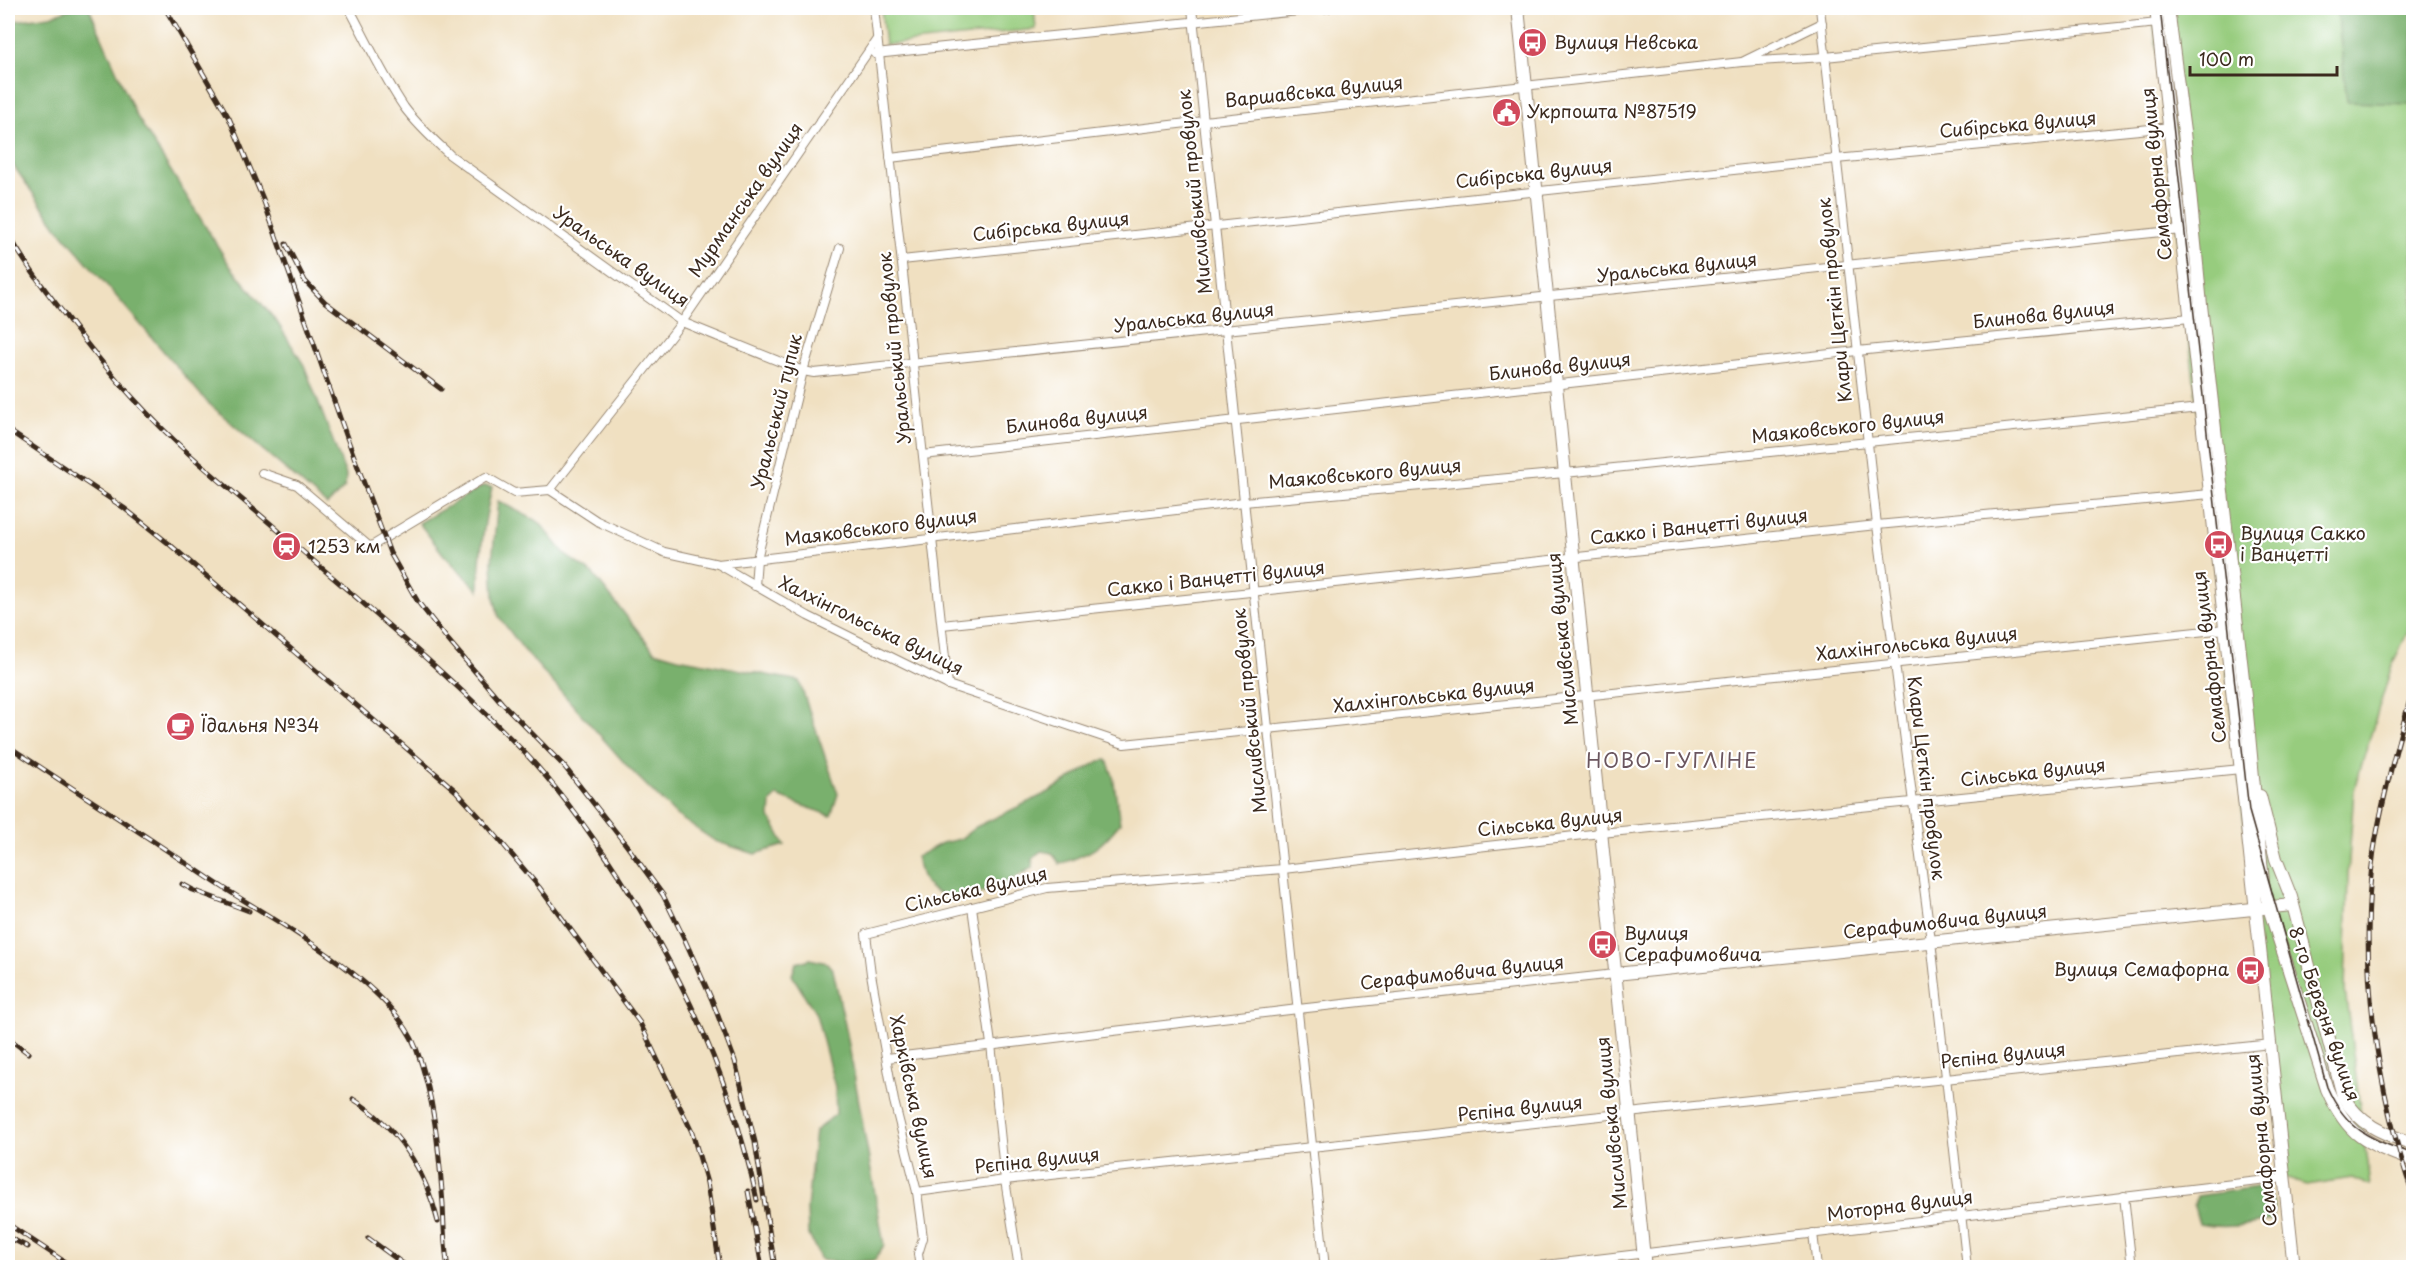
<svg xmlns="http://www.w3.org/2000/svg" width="2421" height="1275" font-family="'Playpen Sans',sans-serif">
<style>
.green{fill:#97cc7e;stroke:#697b4e;stroke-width:1.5}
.forest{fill:#79b06d;stroke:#5a6d46;stroke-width:1.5}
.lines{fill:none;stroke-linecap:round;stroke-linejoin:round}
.street-casing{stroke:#968570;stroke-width:10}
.secondary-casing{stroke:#968570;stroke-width:14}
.street{stroke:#fff;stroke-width:8}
.secondary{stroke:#fff;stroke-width:12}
.tram{stroke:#3b2a1e;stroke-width:1.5}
.rail-casing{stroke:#3b2a1e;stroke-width:5}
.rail{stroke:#fff;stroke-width:3;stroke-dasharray:9;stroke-linecap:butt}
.labels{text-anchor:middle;stroke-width:4.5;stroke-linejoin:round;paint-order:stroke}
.poi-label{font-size:18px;fill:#3b2a1e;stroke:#fff;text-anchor:start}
.street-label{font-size:18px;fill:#3b2a1e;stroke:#fff}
.neighbourhood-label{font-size:20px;letter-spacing:1.5px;fill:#6b565f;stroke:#fff}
</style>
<rect width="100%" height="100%" fill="#fff"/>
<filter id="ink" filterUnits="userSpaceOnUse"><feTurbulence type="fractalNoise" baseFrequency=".0167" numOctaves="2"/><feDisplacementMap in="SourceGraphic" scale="12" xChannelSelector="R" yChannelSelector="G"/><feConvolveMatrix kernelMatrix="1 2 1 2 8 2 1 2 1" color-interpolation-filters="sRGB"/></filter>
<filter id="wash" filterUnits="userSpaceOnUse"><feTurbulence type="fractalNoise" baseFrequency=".008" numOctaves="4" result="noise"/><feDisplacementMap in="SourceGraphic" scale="24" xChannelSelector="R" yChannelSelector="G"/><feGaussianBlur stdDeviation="1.35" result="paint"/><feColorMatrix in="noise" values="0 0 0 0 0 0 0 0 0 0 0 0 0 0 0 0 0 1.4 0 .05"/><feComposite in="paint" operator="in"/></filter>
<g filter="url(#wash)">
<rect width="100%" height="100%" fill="#f0e0c1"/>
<g class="green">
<path d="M 881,8 L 1034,8 L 1036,29 L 885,45 Z"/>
<path d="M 2152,8 L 2413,8 L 2413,621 L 2392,665 L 2354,790 L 2348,874 L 2345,990 L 2370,1186 L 2352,1178 L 2307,1185 L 2284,1178 Z"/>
</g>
<g class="forest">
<path d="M 73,8 L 89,8 L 136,115 L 230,266 L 277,322 L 304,365 L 346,475 L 345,487 L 327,505 L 207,402 L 56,226 L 8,158 L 8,22 L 50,16 Z"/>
<path d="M 2337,8 L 2413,8 L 2413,104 L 2347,102 Z"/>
<path d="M 483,486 L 492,487 C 484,522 479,555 479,591 L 443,554 L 419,523 Z"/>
<path d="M 498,501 L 539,522 L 567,556 L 593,574 L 654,651 L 678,658 L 799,681 L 838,794 L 831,816 L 777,796 L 771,802 L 770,817 L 785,845 L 755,854 L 715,841 L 676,815 L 629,768 L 524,650 L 499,617 L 494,598 L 492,562 Z"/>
<path d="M 1107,760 L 1113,776 L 1120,823 C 1100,849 1091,853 1060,864 L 1052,853 L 1041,851 L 1032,859 L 1033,867 C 1006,884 952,914 926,884 C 921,878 919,865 916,857 L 942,843 L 960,839 L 976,827 L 1049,792 L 1099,761 Z"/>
<path d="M 810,959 L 827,963 L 833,970 L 847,1034 L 884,1245 L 875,1260 L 846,1263 L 821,1260 L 808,1233 L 807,1208 L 815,1131 L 836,1114 L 835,1087 L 816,1014 L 792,975 L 796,963 Z"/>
<path d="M 2264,1186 C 2274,1196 2275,1205 2273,1219 C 2250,1226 2222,1229 2199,1224 L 2194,1206 L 2197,1196 Z"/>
</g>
</g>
<g filter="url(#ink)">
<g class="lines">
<defs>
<g id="street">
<path d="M 349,8 C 367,41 383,76 404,107 C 417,125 434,140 450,155 L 682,322 L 803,371 L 814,373 L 2181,230"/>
<path d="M 874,8 L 948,685"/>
<path d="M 1192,8 L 1325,1268"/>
<path d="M 1820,8 L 1877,525 L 1931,941 L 1967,1268"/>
<path d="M 1822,23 L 1742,62 L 1825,57 L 2158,23"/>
<path d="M 875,54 L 1328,8"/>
<path d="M 890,158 L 1204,121 L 1742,62"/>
<path d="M 902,260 L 1836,159 L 2171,127"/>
<path d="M 923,455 L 1857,351 L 2190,318"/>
<path d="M 262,473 L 297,485 L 370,547 L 486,477 L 514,493 L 550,490"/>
<path d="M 550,490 L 597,521 L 664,552 L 718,564 L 1244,502 L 1565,473 L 2200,408"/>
<path d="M 550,490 L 682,322 L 877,39"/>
<path d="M 718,564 L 808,616 L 948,685 L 1124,744 L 2225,629"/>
<path d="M 755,586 L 757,559 L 803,371 L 840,248"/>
<path d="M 942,625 L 1877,525 L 2210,494"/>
<path d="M 972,907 L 991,1044 L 1005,1180 L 1019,1268"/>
<path d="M 887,1058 L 1298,1009 L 1615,974"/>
<path d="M 917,1192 L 1005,1180 L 2271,1044"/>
<path d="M 2124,1196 L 2132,1268"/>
<path d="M 1813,1233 L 1817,1268"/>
<path d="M 920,1268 L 918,1254 L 923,1238 L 917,1192 L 894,1101 L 871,974 L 866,934 L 1047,888 L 1283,869 L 1601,833 L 2241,769"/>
<path d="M 1520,1268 L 2284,1178"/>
</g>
<g id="secondary">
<path d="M 1518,8 L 1645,1268"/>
<path d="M 2156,8 L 2243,789 L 2294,1268"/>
<path d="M 2168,8 L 2184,132 L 2201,305 L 2247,714 L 2263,882 L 2269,908 L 2327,1089 C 2348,1137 2366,1143 2414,1161"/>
<path d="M 2260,796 L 2276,859 L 2291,897 L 2343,1096 C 2359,1125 2384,1134 2414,1144"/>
<path d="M 1615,974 L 2292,905"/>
</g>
</defs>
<use href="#street" class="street-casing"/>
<use href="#secondary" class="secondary-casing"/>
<use href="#street" class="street"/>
<use href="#secondary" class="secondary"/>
<path class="tram" d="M 2160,8 L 2249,811 L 2327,1087 C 2346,1130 2371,1140 2414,1154"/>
<defs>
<g id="rail">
<path d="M 165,8 L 229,118 L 263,199 L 346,435 L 390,553 L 418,602 L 448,640 L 502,703 L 564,766 L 627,846 L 663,895 L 684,938 L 712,1000 L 735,1061 L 755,1142 L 775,1268"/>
<path d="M 8,233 C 23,261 41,285 61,310 C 96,357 134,402 176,442 C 209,473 246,502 280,532 C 362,603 447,672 522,750 C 554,783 581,820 607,858 C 677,962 731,1077 757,1200"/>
<path d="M 286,244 L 305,281 L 325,302 L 441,389"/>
<path d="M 8,430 L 124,508 L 168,543 L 456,791 L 486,824 L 539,887 L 640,1023 L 692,1132 L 707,1183 L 720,1268"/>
<path d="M 2414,686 C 2398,740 2383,794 2374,850 C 2358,961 2376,1091 2414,1197"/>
<path d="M 8,746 C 77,791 147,837 216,883 C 276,922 390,981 416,1048 C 435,1097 439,1153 443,1204 C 444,1226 444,1246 448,1268"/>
<path d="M 182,884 L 193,890 L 249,911"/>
<path d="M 8,1038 L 28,1053"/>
<path d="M 353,1099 C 398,1127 426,1171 438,1222"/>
<path d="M 748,1191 L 762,1268"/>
<path d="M 8,1224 L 74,1268"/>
<path d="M 8,1237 L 28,1247"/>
<path d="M 368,1238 L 409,1268"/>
</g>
</defs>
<use href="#rail" class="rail-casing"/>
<use href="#rail" class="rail"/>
</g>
</g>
<defs>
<symbol id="bus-disc" viewBox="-11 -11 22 22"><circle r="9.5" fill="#d1495b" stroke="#fff"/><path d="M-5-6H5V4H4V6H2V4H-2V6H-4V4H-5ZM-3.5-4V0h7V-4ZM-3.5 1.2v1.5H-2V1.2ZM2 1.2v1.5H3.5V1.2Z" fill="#fff"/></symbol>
<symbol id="civic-disc" viewBox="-11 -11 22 22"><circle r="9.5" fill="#d1495b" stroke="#fff"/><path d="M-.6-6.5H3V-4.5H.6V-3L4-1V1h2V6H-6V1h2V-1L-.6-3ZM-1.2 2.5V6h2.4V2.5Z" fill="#fff"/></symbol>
<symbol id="station-disc" viewBox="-11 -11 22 22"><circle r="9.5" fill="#d1495b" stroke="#fff"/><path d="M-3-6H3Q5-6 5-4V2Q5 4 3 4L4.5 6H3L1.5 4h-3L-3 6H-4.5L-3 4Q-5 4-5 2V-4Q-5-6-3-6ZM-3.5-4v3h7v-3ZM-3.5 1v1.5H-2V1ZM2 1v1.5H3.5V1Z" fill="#fff"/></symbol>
<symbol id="cafe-disc" viewBox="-11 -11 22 22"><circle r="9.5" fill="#d1495b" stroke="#fff"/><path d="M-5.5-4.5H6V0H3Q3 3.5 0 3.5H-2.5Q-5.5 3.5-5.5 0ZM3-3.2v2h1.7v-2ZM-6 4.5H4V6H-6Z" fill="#fff"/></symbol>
</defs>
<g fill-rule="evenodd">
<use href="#bus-disc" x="1516" y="26" width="33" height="33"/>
<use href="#civic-disc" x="1490" y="96" width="33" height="33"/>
<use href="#bus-disc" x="2202" y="528" width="33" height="33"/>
<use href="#station-disc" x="270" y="530" width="33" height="33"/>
<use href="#cafe-disc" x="164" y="710" width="33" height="33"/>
<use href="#bus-disc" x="1586" y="928" width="33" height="33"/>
<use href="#bus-disc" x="2234" y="954" width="33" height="33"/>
</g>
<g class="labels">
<g class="poi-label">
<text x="1554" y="49">Вулиця Невська</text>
<text x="1527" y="118">Укрпошта №87519</text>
<text x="2240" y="540">Вулиця Сакко<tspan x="2240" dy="21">і Ванцетті</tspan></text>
<text x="308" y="553">1253 км</text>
<text x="201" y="732">Їдальня №34</text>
<text x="1624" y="940">Вулиця<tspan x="1624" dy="21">Серафимовича</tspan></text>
<text x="2229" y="976" text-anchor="end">Вулиця Семафорна</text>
</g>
<g class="street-label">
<text transform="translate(1314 92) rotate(-6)" y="6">Варшавська вулиця</text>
<text transform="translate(2018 125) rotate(-5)" y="6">Сибірська вулиця</text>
<text transform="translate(1534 174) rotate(-6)" y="6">Сибірська вулиця</text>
<text transform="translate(2157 174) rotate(-96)" y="6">Семафорна вулиця</text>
<text transform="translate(1195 192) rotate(-96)" y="6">Мисливський провулок</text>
<text transform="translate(746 200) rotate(-55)" y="6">Мурманська вулиця</text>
<text transform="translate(1051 227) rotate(-6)" y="6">Сибірська вулиця</text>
<text transform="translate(621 257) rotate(35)" y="6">Уральська вулиця</text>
<text transform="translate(1677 268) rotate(-6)" y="6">Уральська вулиця</text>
<text transform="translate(1835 300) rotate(-96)" y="6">Клари Цеткін провулок</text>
<text transform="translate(2044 315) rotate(-6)" y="6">Блинова вулиця</text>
<text transform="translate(1194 318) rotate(-6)" y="6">Уральська вулиця</text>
<text transform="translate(895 348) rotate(-96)" y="6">Уральський провулок</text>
<text transform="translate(1560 367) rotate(-6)" y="6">Блинова вулиця</text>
<text transform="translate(777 412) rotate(-76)" y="6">Уральський тупик</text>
<text transform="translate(1077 420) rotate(-6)" y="6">Блинова вулиця</text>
<text transform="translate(1848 427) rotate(-6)" y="6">Маяковського вулиця</text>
<text transform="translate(1365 474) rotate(-5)" y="6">Маяковського вулиця</text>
<text transform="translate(1699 527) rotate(-6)" y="6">Сакко і Ванцетті вулиця</text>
<text transform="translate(881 528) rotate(-7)" y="6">Маяковського вулиця</text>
<text transform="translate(1216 579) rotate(-6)" y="6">Сакко і Ванцетті вулиця</text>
<text transform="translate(871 626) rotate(26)" y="6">Халхінгольська вулиця</text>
<text transform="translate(1563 639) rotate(-96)" y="6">Мисливська вулиця</text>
<text transform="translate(1917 644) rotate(-6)" y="6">Халхінгольська вулиця</text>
<text transform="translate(2210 657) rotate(-97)" y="6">Семафорна вулиця</text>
<text transform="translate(1434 696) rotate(-6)" y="6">Халхінгольська вулиця</text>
<text transform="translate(1250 711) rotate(-96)" y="6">Мисливський провулок</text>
<text transform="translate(2033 773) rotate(-6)" y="6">Сільська вулиця</text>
<text transform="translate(1926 778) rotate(83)" y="6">Клари Цеткін провулок</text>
<text transform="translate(1550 823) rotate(-6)" y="6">Сільська вулиця</text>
<text transform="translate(976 890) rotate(-13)" y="6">Сільська вулиця</text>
<text transform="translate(1945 922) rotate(-6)" y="6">Серафимовича вулиця</text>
<text transform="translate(1462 973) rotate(-6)" y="6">Серафимовича вулиця</text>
<text transform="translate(2324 1014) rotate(71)" y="6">8-го Березня вулиця</text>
<text transform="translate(2003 1056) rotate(-6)" y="6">Рєпіна вулиця</text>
<text transform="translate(913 1097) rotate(78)" y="6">Харківська вулиця</text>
<text transform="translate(1520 1109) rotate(-6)" y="6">Рєпіна вулиця</text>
<text transform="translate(1612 1123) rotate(-96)" y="6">Мисливська вулиця</text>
<text transform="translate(2262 1140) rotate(-96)" y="6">Семафорна вулиця</text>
<text transform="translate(1037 1161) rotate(-6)" y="6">Рєпіна вулиця</text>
<text transform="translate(1900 1206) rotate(-7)" y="6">Моторна вулиця</text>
</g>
<g class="neighbourhood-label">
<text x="1672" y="768">НОВО-ГУГЛІНЕ</text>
</g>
</g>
<rect width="2421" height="1275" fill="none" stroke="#fff" stroke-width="30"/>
<path d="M2190 66v9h147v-9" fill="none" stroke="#3b2a1e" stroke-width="3"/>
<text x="2199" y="66" font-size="18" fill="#3b2a1e" stroke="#ffffff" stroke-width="4.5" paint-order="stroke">100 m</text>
</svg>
